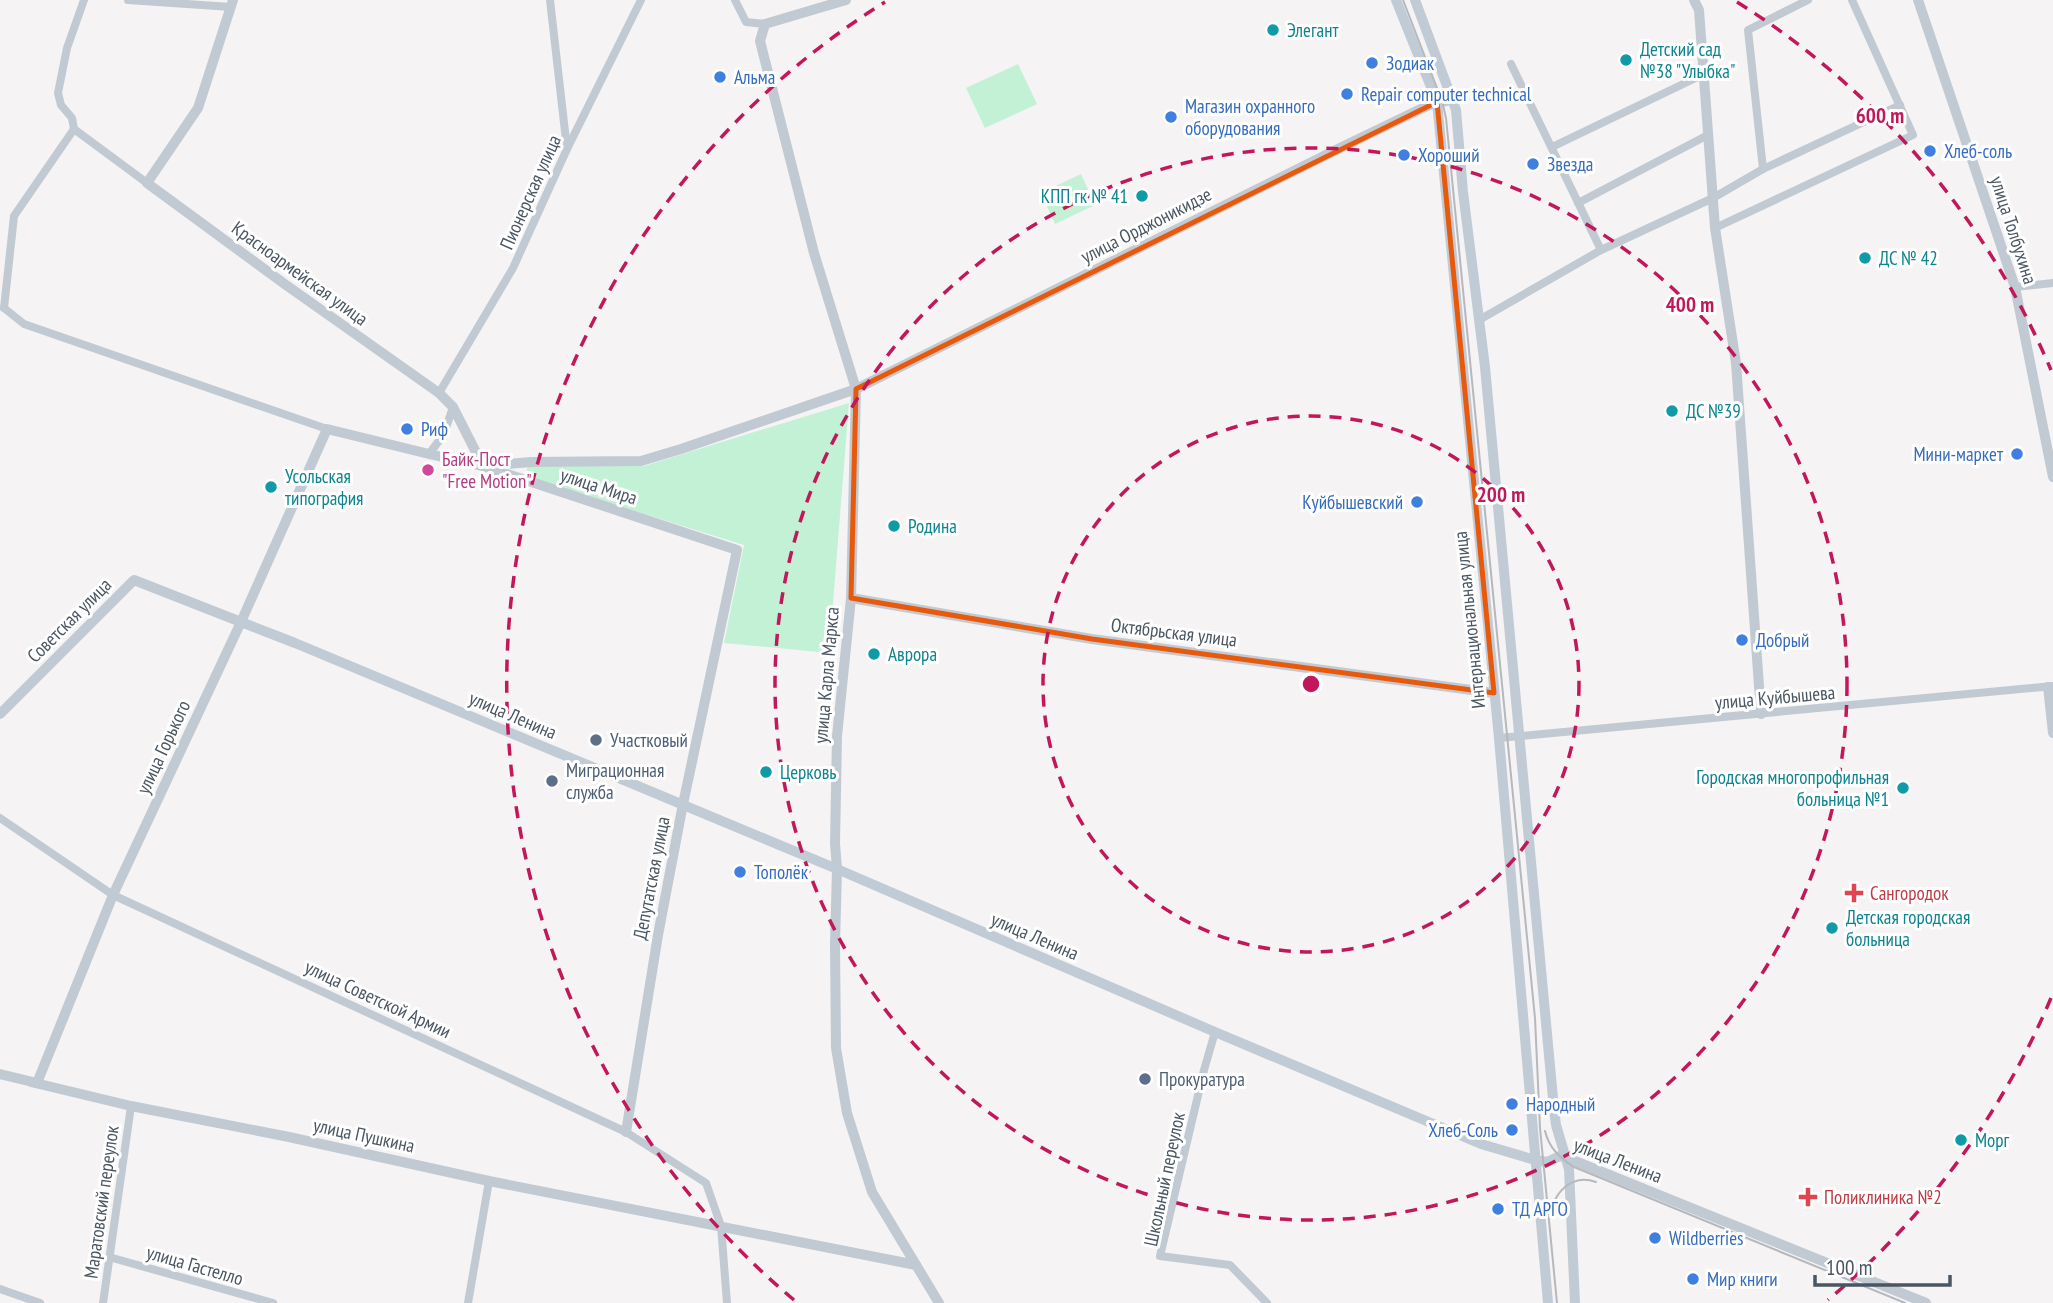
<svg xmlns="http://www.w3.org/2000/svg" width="2053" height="1303" font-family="'PT Sans Narrow',sans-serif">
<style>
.green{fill:#c3f1d5}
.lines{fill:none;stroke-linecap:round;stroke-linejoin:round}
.minor{stroke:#c1cad2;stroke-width:8}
.tertiary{stroke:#c1cad2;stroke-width:10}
.secondary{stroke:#c1cbd6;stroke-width:10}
.tram{stroke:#b5b8bd;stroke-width:2}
.marked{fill:none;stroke:#e8590c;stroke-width:5;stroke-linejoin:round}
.ring{fill:none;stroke:#c2185b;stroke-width:3.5;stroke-dasharray:12 9}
.culture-dot{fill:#0f9aa8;stroke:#fff;stroke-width:2.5}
.shop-dot{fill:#3f7fe0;stroke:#fff;stroke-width:2.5}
.hotel-dot{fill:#d1479c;stroke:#fff;stroke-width:2.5}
.service-dot{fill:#5c6f8a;stroke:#fff;stroke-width:2.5}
.health-dot{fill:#e0444e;stroke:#fff;stroke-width:2.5}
.labels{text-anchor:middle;stroke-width:6;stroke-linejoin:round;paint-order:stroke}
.culture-label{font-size:19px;fill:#0d838f;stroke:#fff;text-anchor:start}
.shop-label{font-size:19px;fill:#366cbe;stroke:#fff;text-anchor:start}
.street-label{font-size:19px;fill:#4a5661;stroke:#fff}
.hotel-label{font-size:19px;fill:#b23c85;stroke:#fff;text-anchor:start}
.service-label{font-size:19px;fill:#4e5e75;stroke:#fff;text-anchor:start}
.health-label{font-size:19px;fill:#be3a42;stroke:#fff;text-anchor:start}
.centre{fill:#c2185b;stroke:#fff;stroke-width:3.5}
.ring-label{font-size:21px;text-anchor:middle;font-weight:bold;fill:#c2185b;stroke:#fff;stroke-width:6;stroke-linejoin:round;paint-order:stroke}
</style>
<rect width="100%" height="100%" fill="#f5f3f3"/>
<g class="green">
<path d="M 1018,64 L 1037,104 L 985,128 L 966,88 Z"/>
<path d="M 1081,174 L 1095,205 L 1055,224 L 1041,193 Z"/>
<path d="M 849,403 L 829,653 L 724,643 L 744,545 L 525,477 L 528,465 L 644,466 Z"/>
</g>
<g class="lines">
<g class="minor">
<path d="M 128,0 L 231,7"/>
<path d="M 550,0 L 567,149"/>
<path d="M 735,0 L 746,22 L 765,24"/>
<path d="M 1511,64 L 1601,250"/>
<path d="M 74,129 L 147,183"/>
<path d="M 1552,147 L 1704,74"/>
<path d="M 1763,169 L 1900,105"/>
<path d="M 1578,203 L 1708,135"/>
<path d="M 1715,228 L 1913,135 L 1852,0"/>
<path d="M 2015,287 L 2053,283"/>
<path d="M 4,308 L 24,324 L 327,429"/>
<path d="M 4,308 L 14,216 L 74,129 L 72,118 L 61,105 L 58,93 L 67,48 L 84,0"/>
<path d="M 1479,320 L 1601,250 L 1713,198 L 1763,169 L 1748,30 L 1808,0"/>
<path d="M 439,393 L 513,268 L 567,149 L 641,0"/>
<path d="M 429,454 L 444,434 L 453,407"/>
<path d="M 1499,738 L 2053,686"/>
<path d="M 0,818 L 113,895 L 626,1132 L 706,1183 L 721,1226 L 727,1303"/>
<path d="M 1215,1032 L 1204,1070 L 1160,1256 L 1230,1265 L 1267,1303"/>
<path d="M 109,1257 L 273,1303"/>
<path d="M 0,1289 L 40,1303"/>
<path d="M 103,1303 L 131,1106"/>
<path d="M 468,1303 L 489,1181"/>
</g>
<g class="tertiary">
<path d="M 233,0 L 198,108 L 147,183 L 286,285 L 439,393 L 453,407 L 483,466 L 531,462 L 641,461 L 681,449 L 856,389 L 1342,147 L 1427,106 L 1454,99"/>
<path d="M 846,0 L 765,24 L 760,41 L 814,253 L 856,389 L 851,598 L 837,736 L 835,844 L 837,869 L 835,944 L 836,1048 L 847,1113 L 872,1192 L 939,1303"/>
<path d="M 1694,0 L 1699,10 L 1715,228 L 1736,363 L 1761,714"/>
<path d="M 1918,0 L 2015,287 L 2053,477"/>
<path d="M 851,598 L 1092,639 L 1494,693"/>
<path d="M 2048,687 L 2053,733"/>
<path d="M 0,714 L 134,580 L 241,622"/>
<path d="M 0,1074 L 37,1083 L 113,895 L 241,622 L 327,429 L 429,454 L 483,466 L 737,550 L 683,804 L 658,935 L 626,1132"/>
<path d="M 31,1082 L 131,1106 L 289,1137 L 489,1181 L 916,1265"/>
<path d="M 1565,1157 L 1926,1303"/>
</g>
<g class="secondary">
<path d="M 1396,0 L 1437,102 L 1499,738 L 1548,1303"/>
<path d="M 1415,0 L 1456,110 L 1463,192 L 1485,367 L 1554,1109 L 1556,1125 L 1569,1169 L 1575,1303"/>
<path d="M 241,622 L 295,643 L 837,869 L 1215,1032 L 1481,1144 L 1535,1160 L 1547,1162 L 1560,1156 L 1565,1157"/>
</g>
<g class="tram">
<path d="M 1403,0 L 1442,101 L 1446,118 L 1535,1018 L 1540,1128 L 1557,1303"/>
<path d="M 1545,1131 C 1549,1148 1560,1158 1574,1167 L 1905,1303"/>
<path d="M 1552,1216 C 1552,1193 1572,1173 1596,1182"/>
</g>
</g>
<path class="marked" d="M 1437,102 L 1494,693 L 1092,639 L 851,598 L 856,389 Z"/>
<g class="ring">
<circle cx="1311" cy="684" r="268"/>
<circle cx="1311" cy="684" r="536"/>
<path d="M2051 998A804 804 0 0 1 1828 1300M794 1300A804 804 0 0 1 885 2M1737 2A804 804 0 0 1 2051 370"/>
</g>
<g class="culture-dot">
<circle cx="1273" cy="30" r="7"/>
<circle cx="1626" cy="60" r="7"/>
<circle cx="1142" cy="196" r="7"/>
<circle cx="1865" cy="258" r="7"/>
<circle cx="1672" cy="411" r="7"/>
<circle cx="271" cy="487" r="7"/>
<circle cx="894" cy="526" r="7"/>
<circle cx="874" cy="654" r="7"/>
<circle cx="766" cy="772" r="7"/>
<circle cx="1903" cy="788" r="7"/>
<circle cx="1832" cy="928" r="7"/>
<circle cx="1961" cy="1140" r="7"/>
</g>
<g class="shop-dot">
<circle cx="1372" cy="63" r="7"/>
<circle cx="720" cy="77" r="7"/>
<circle cx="1347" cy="94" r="7"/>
<circle cx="1171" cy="117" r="7"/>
<circle cx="1930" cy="151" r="7"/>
<circle cx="1404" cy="155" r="7"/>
<circle cx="1533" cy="164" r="7"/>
<circle cx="407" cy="429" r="7"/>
<circle cx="2017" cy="454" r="7"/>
<circle cx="1417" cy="502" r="7"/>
<circle cx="1742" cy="640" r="7"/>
<circle cx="740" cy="872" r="7"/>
<circle cx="1512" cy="1104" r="7"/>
<circle cx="1512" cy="1130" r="7"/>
<circle cx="1498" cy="1209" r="7"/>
<circle cx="1655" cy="1238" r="7"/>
<circle cx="1693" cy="1279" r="7"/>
</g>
<circle class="hotel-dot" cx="428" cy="470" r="7"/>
<g class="service-dot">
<circle cx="596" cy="740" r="7"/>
<circle cx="552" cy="781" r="7"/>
<circle cx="1145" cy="1079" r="7"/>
</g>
<g class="health-dot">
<path d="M1850.5 882.5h7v7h7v7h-7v7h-7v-7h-7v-7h7z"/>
<path d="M1804.5 1186.5h7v7h7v7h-7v7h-7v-7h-7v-7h7z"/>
</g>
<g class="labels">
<g class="culture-label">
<text x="1287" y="37">Элегант</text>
<text x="1640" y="56">Детский сад<tspan x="1640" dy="22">№38 "Улыбка"</tspan></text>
<text x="1128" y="203" text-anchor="end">КПП гк № 41</text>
<text x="1879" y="265">ДС № 42</text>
<text x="1686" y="418">ДС №39</text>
<text x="285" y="483">Усольская<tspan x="285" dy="22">типография</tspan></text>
<text x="908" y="533">Родина</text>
<text x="888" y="661">Аврора</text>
<text x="780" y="779">Церковь</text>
<text x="1889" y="784" text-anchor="end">Городская многопрофильная<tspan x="1889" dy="22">больница №1</tspan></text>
<text x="1846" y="924">Детская городская<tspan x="1846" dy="22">больница</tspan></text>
<text x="1975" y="1147">Морг</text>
</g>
<g class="shop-label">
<text x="1386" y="70">Зодиак</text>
<text x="734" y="84">Альма</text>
<text x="1361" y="101">Repair computer technical</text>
<text x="1185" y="113">Магазин охранного<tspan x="1185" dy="22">оборудования</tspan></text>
<text x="1944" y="158">Хлеб-соль</text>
<text x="1418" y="162">Хороший</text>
<text x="1547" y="171">Звезда</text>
<text x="421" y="436">Риф</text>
<text x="2003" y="461" text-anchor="end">Мини-маркет</text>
<text x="1403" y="509" text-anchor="end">Куйбышевский</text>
<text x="1756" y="647">Добрый</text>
<text x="754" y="879">Тополёк</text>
<text x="1526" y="1111">Народный</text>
<text x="1498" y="1137" text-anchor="end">Хлеб-Соль</text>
<text x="1512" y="1216">ТД АРГО</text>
<text x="1669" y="1245">Wildberries</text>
<text x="1707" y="1286">Мир книги</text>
</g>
<g class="street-label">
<text transform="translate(530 192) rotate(-66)" y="7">Пионерская улица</text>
<text transform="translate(1146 225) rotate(-27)" y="7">улица Орджоникидзе</text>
<text transform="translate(2014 230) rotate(72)" y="7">улица Толбухина</text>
<text transform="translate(300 273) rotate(36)" y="7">Красноармейская улица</text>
<text transform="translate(599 486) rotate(18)" y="7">улица Мира</text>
<text transform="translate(69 620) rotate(-45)" y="7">Советская улица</text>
<text transform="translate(1469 620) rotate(-96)" y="7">Интернациональная улица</text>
<text transform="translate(1174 632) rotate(7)" y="7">Октябрьская улица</text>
<text transform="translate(826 675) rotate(-85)" y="7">улица Карла Маркса</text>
<text transform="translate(1775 697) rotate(-5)" y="7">улица Куйбышева</text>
<text transform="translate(513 715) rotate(23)" y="7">улица Ленина</text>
<text transform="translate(163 747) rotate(-65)" y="7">улица Горького</text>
<text transform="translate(651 878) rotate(-79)" y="7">Депутатская улица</text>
<text transform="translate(1035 936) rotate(23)" y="7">улица Ленина</text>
<text transform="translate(378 999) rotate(25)" y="7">улица Советской Армии</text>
<text transform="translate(364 1135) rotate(12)" y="7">улица Пушкина</text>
<text transform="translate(1618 1160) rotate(21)" y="7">улица Ленина</text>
<text transform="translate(1164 1179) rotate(-78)" y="7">Школьный переулок</text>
<text transform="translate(101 1202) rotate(-82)" y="7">Маратовский переулок</text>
<text transform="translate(195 1265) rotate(16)" y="7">улица Гастелло</text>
</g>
<g class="hotel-label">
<text x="442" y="466">Байк-Пост<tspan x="442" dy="22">"Free Motion"</tspan></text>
</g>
<g class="service-label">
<text x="610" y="747">Участковый</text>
<text x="566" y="777">Миграционная<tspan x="566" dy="22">служба</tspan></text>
<text x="1159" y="1086">Прокуратура</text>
</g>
<g class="health-label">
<text x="1870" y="900">Сангородок</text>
<text x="1824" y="1204">Поликлиника №2</text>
</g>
</g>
<circle cx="1311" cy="684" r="10" class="centre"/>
<g class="ring-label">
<text x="1880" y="123">600 m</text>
<text x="1690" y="312">400 m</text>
<text x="1501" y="502">200 m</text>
</g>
<path d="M1815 1275v10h135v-10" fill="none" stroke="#4a5661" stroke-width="3.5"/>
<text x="1826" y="1275" font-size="21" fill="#4a5661" stroke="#ffffff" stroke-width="5" paint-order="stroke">100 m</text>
</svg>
